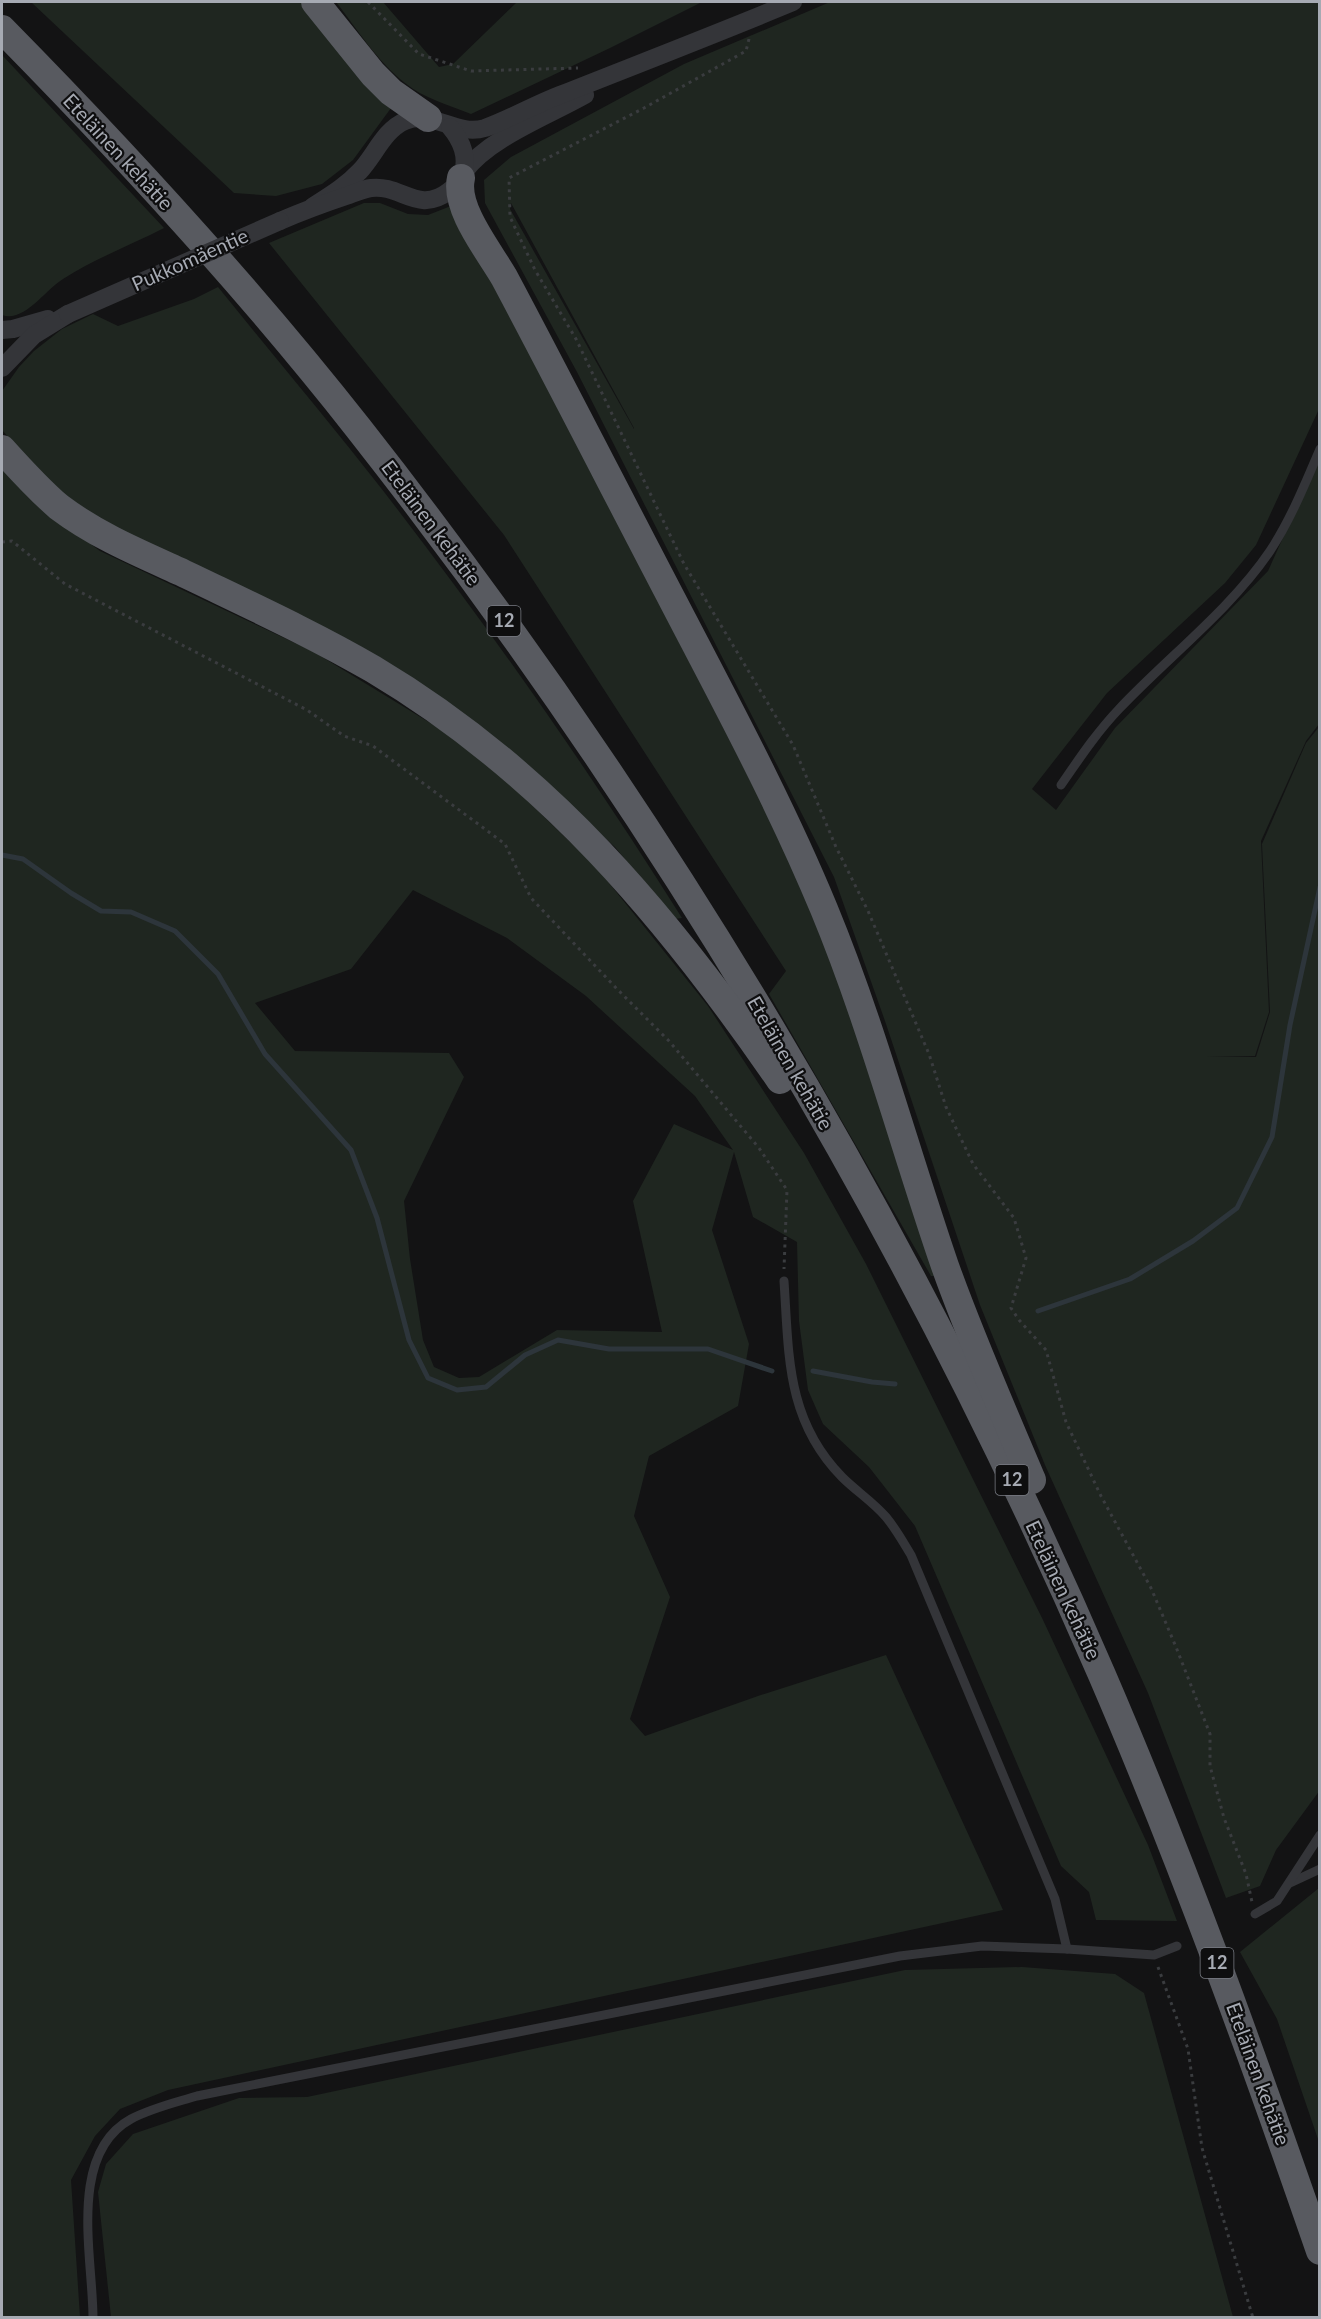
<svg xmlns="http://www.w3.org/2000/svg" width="1321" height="2319" font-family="Lato,sans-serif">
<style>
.green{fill:#1f2620;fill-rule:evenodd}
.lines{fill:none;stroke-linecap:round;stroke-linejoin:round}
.stream{stroke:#2d353b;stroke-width:5}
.path{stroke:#3a3c3f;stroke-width:3;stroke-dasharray:3 4.5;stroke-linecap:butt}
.service{stroke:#343539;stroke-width:9}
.minor{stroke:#343539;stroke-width:18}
.trunk{stroke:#585a60;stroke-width:28}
.minor-bridge{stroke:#343539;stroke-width:18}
.labels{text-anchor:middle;stroke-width:4.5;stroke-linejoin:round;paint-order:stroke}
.shield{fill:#0e0e0f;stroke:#787b82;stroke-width:1.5}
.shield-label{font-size:18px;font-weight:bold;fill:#a6aab3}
.street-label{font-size:20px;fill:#a6aab3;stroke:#0e0e0f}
</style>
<rect width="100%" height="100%" fill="#131314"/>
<g class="green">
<path d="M 31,2 L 302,2 L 391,108 L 353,160 L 322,184 L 276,196 L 234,193 Z"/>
<path d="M 336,2 L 383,2 L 439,67 L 453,64 L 517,2 L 702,2 L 610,48 L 471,114 C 449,105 423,98 405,83 C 377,61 357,29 336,2 Z"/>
<path d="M 830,2 L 1319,2 L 1319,409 L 1256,545 L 1225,583 L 1107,693 L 1032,789 L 1056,810 L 1115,728 L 1268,571 L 1319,458 L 1319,724 L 1306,741 L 1261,841 L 1269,1012 L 1255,1056 L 1207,1057 L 1256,1057 L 1270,1012 L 1262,844 L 1306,743 L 1319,727 L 1320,1790 L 1276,1850 L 1260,1886 L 1226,1898 L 1148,1693 L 1045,1465 L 980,1305 L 885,1021 L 834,877 L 577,372 L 485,203 L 484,180 L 511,157 L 684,64 ZM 511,203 L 634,428 L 634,429 L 510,209 Z"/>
<path d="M 2,55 L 164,228 C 131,245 94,259 63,279 C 46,289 24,323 2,315 Z"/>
<path d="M 364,203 L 380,203 L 408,214 L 428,215 L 451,206 L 494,280 L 798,874 L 843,991 L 939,1276 L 931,1276 L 769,994 L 786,971 L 504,535 L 269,243 Z"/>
<path d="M 218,287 C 272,354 328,420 381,488 C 488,626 589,770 682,918 L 674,919 L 615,847 L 524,766 L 122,533 L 70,500 L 35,467 L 2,430 L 2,391 L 19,367 L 34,351 L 62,329 L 93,314 L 118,326 L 194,299 Z"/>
<path d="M 2,467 L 29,498 L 100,551 L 314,652 L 463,743 L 508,782 L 597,868 L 708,1006 L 804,1153 L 866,1264 L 1043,1620 L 1148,1845 L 1177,1921 L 1096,1920 L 1089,1892 L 1061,1866 L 915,1526 L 869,1467 L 823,1424 L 808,1390 L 799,1321 L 797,1242 L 753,1217 L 734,1152 L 712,1230 L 749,1344 L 738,1406 L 649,1456 L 634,1516 L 670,1597 L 630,1719 L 645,1736 L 758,1696 L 886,1655 L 1003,1910 L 168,2090 L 120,2109 L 95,2136 L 71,2180 L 80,2317 L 2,2317 ZM 413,890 L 507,938 L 586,996 L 695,1096 L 733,1150 L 674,1124 L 633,1201 L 662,1332 L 557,1330 L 479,1377 L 459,1378 L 434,1367 L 423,1340 L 410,1259 L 404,1201 L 464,1077 L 449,1053 L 295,1051 L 255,1003 L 351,969 Z"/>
<path d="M 1319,1888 L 1319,2142 L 1277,2019 L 1240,1952 Z"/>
<path d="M 1022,1967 L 1115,1974 L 1144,1993 L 1233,2317 L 111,2317 L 98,2192 L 106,2164 L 133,2134 L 239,2098 L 307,2097 L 905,1970 Z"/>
</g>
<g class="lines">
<g class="stream">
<path d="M 2,855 L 23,859 L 71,893 L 101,911 L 131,912 L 175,931 L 218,974 L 265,1054 L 351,1150 L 377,1218 L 409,1340 L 428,1378 L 457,1390 L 486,1387 L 525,1355 L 558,1340 L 609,1349 L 708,1349 L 772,1371"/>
<path d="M 1038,1311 L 1130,1279 L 1193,1241 L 1237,1208 L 1272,1137 L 1290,1025 L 1320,887"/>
<path d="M 813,1371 L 872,1382 L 895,1384"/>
</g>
<g class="path">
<path d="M 368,2 L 419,54 L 471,71 L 578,68"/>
<path d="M 749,39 L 746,51 L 644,108 L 509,178 L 510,217 L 535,270 L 576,339 L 684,564 L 793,745 L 836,847 L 868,911 L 929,1054 L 946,1107 L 973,1164 L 1014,1218 L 1026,1258 L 1011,1308 L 1019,1320 L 1046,1350 L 1066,1422 L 1101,1496 L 1151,1588 L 1176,1647 L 1210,1734 L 1210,1766 L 1224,1818 L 1246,1874 L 1252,1902"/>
<path d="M 2,542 L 12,541 L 65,584 L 307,710 L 344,736 L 373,746 L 505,844 L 531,898 L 618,990 L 669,1041 L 759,1148 L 787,1190 L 784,1269"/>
<path d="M 1158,1967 L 1188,2049 L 1202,2148 L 1253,2318"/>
</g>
<g class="service">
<path d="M 1061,785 C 1079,759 1097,732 1119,709 C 1167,658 1231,609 1270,551 C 1291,519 1305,484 1320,449"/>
<path d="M 784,1281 C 789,1355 786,1420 842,1477 C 856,1491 873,1502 886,1517 C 896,1529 903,1542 911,1555 L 1055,1899 L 1067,1949"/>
<path d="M 1290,1883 L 1320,1869"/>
<path d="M 1255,1914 L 1277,1901 L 1320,1835"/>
<path d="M 93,2318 C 93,2258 67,2154 131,2119 C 152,2108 174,2103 197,2096 L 900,1956 L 982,1946 L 1067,1949 L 1154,1955 L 1177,1946"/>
</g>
<g class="minor">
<path d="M 464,172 C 489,138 548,116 585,95"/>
<path d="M 312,207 C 329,196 346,186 360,171 C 375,155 384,130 405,121 C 433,109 456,137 485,128 C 510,119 534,105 560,95 C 638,64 716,34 793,2"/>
<path d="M 280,221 C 303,211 325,203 349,195 C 356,193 363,189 371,188 C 401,184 418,215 449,191 C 455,187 462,180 463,173 C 468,156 461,140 450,127"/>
<path d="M 2,330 L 13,329 L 48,319"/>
<path d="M 2,368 L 34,335 L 68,314"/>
</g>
<g class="trunk">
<path d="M 315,2 L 373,74 L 391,92 L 428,118"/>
<path d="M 2,29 C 127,156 249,289 359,429 C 657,808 911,1232 1102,1675 C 1183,1863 1253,2057 1320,2251"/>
<path d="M 461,178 C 454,208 489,251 504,277 C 562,386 618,496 675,605 C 727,705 781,805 824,909 C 872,1025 904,1147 945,1266 C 971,1339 1002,1409 1032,1480"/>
<path d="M 2,449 C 20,469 38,489 59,507 C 96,535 139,553 181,572 C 245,603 311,633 373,669 C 546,772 667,916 780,1080"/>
</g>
<path class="minor-bridge" d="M 68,314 L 280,221"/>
</g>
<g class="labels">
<g class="shield">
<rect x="487.5" y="606" width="33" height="30" rx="4.5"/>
<rect x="995.5" y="1465" width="33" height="30" rx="4.5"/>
<rect x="1200.5" y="1948" width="33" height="30" rx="4.5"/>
</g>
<g class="shield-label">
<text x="504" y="627">12</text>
<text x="1012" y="1486">12</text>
<text x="1217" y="1969">12</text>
</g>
<g class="street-label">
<text transform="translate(118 152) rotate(47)" y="7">Eteläinen kehätie</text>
<text transform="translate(190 260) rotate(-24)" y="7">Pukkomäentie</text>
<text transform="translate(431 523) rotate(53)" y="7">Eteläinen kehätie</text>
<text transform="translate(790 1063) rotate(60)" y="7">Eteläinen kehätie</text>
<text transform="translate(1063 1590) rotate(65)" y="7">Eteläinen kehätie</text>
<text transform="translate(1258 2074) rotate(70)" y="7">Eteläinen kehätie</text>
</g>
</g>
<rect width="1321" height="2319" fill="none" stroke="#a6aab3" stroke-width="6"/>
</svg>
